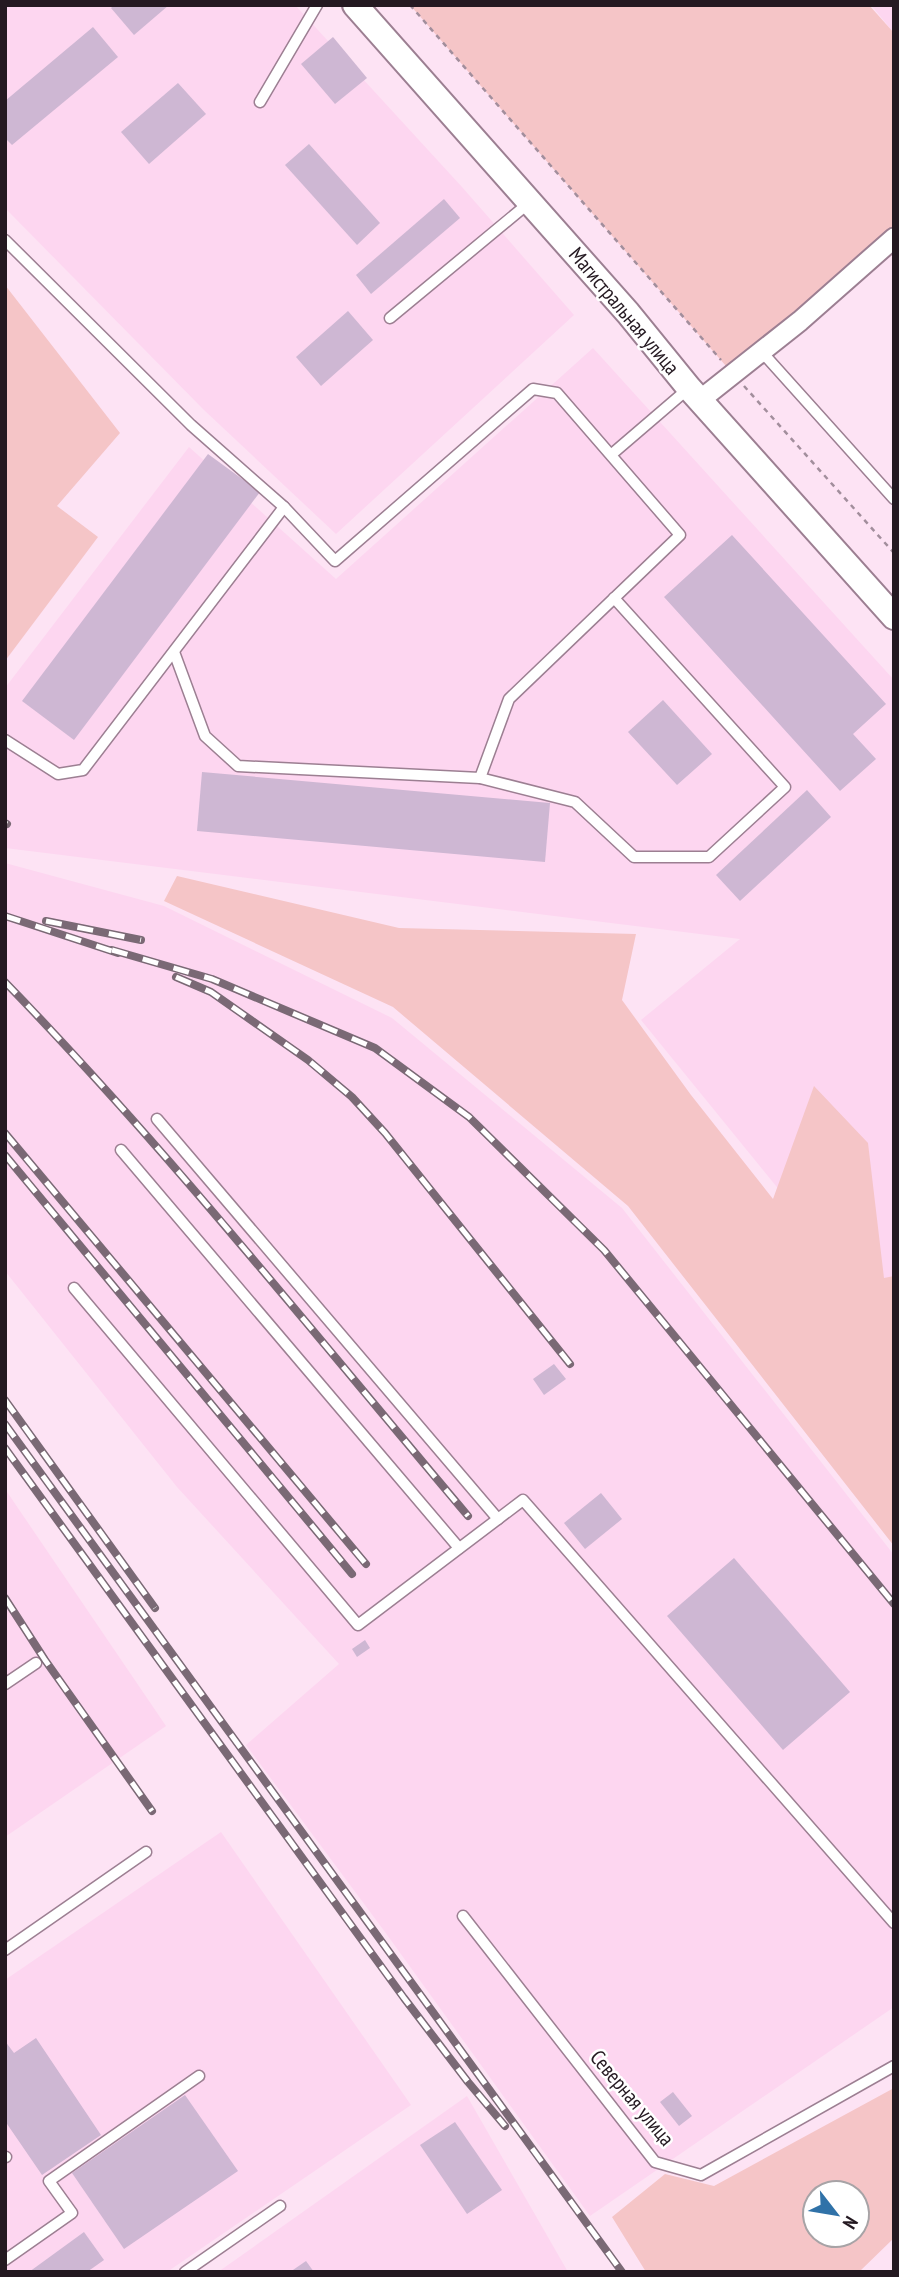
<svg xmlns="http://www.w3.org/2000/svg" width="899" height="2277" font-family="'PT Sans Narrow',sans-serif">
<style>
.built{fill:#fdd6f0}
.green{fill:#f5c5c7;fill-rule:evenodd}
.building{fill:#ceb7d3}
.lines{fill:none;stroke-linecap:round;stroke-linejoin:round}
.service-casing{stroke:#9c7f92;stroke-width:13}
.minor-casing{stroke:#9c7f92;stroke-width:23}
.tertiary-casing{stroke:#9c7f92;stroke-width:28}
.path{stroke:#a28e9c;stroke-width:2.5;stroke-dasharray:5 5;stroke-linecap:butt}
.service{stroke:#fff;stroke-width:10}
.minor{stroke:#fff;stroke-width:19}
.tertiary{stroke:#fff;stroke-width:24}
.rail-casing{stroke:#7a6975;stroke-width:8}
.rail{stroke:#fff;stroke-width:5;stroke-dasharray:16;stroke-linecap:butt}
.labels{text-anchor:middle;stroke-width:5;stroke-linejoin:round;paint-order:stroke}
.street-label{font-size:21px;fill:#241921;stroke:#fff}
</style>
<rect width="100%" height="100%" fill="#fde3f4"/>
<g class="built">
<path d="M 5,5 L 295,5 L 462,187 L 574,315 L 336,534 L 204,410 L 5,208 Z"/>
<path d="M 871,5 L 894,5 L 894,33 Z"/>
<path d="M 593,348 L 894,680 L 894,1331 L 641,1020 L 740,939 L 5,848 L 5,688 L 189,447 L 336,579 Z"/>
<path d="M 5,863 L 164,906 L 392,1018 L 622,1208 L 894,1555 L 894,2007 L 590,2216 L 385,1932 L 246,1745 L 339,1664 L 177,1487 L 5,1271 Z"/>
<path d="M 5,1489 L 166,1726 L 5,1837 Z"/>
<path d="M 221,1832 L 411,2105 L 167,2272 L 5,2272 L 5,1980 Z"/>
<path d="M 467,2096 L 568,2272 L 218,2272 Z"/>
</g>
<g class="green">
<path d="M 410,5 L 869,5 L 894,33 L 894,237 L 733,374 Z"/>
<path d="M 5,285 L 120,433 L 57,506 L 98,537 L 5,661 Z"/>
<path d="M 177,876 L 399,928 L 636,934 L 622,1000 L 691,1095 L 773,1199 L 814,1086 L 868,1143 L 884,1278 L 894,1276 L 894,1546 L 628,1206 L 393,1007 L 164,901 Z"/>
<path d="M 894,2088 L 894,2238 L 859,2272 L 646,2272 L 612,2217 L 665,2174 L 714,2186 ZM 857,2193 L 857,2235 L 815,2235 L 815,2193 Z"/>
</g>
<g class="building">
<path d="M 114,5 L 169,5 L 134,35 L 111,8 Z"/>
<path d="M 93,27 L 118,57 L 12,145 L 5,138 L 5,101 Z"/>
<path d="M 333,37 L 367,78 L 335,104 L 301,64 Z"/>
<path d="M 178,83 L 206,114 L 149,164 L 121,132 Z"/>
<path d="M 309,144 L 380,223 L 357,245 L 285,165 Z"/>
<path d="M 444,199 L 460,218 L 371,294 L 356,275 Z"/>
<path d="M 348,311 L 373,340 L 321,386 L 296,357 Z"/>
<path d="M 208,454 L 260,492 L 74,740 L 22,701 Z"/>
<path d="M 732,535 L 886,704 L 853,734 L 876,759 L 840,791 L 664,597 Z"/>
<path d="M 663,700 L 712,754 L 677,785 L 628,732 Z"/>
<path d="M 202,772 L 550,803 L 545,862 L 197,831 Z"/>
<path d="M 807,790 L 831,817 L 740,901 L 716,875 Z"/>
<path d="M 554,1364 L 566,1379 L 544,1395 L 533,1379 Z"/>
<path d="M 601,1493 L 622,1519 L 585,1549 L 564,1523 Z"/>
<path d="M 734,1558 L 850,1692 L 783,1750 L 667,1616 Z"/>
<path d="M 365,1640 L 370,1648 L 357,1657 L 352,1649 Z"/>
<path d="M 36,2038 L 101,2135 L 42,2175 L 5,2121 L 5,2041 L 14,2053 Z"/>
<path d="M 673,2092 L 692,2116 L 679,2126 L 660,2102 Z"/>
<path d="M 185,2095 L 238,2171 L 124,2249 L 72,2173 Z"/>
<path d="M 455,2122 L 502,2190 L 467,2214 L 420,2145 Z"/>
<path d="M 84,2232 L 104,2260 L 87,2272 L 29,2272 Z"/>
<path d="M 306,2261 L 314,2272 L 290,2272 Z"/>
</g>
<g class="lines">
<defs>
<g id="service">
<path d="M 260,102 L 317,5"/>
<path d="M 5,240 L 191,425 L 284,507 L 335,561 L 533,389 L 557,393 L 680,535 L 509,699 L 480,778"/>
<path d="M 390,318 L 530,202"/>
<path d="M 762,352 L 894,499"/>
<path d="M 612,454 L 689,388"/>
<path d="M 174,652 L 205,736 L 238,766 L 480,778 L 575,802 L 634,857 L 709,857 L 785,787 L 614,598"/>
<path d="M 5,740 L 58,774 L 83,770 L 284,507"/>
<path d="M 157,1119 L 498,1519"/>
<path d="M 121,1150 L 459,1548"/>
<path d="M 74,1288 L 358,1625 L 523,1500 L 894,1923"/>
<path d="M 5,1684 L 36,1663"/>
<path d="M 463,1916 L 655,2162 L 701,2175 L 894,2066"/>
<path d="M 5,1950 L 146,1852"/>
<path d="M 5,2157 L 6,2157"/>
<path d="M 5,2260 L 72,2213 L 49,2181 L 199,2076"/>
<path d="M 185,2272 L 280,2206"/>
</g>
<path id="minor" d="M 700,400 L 800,321 L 894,238"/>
<path id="tertiary" d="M 355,5 L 628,313 L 689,388 L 894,617"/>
</defs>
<use href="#service" class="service-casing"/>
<use href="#minor" class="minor-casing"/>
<use href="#tertiary" class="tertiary-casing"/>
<g class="path">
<path d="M 410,5 L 721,360"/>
<path d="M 744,386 L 894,553"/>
</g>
<use href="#service" class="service"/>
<use href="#minor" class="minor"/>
<use href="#tertiary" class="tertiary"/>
<defs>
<g id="rail">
<path d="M 5,823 L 7,824"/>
<path d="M 5,916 L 118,953"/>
<path d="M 46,921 L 141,940"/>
<path d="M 112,950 L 212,979 L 375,1048 L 469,1117 L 604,1250 L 894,1604"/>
<path d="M 176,977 L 211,992 L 308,1060 L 352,1097 L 385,1133 L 570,1364"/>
<path d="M 5,982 C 169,1151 316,1336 468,1516"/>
<path d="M 5,1133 L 366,1564"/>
<path d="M 5,1155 L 352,1574"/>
<path d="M 5,1400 L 155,1608"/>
<path d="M 5,1424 L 622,2272"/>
<path d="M 5,1448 L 404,1998 L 468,2082 L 505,2126"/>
<path d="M 5,1598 L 45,1660 L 152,1811"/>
</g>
</defs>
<use href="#rail" class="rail-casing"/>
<use href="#rail" class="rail"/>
</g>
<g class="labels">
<g class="street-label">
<text transform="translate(624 311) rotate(50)" y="7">Магистральная улица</text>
<text transform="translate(632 2098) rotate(50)" y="7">Северная улица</text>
</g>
</g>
<rect width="899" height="2277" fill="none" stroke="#241921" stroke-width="14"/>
<g transform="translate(836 2214) rotate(121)"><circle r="33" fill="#ffffff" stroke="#a7a3a6" stroke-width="2"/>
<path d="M0-5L12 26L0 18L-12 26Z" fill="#3072a8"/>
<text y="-10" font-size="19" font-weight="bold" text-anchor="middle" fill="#241921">N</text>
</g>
</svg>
